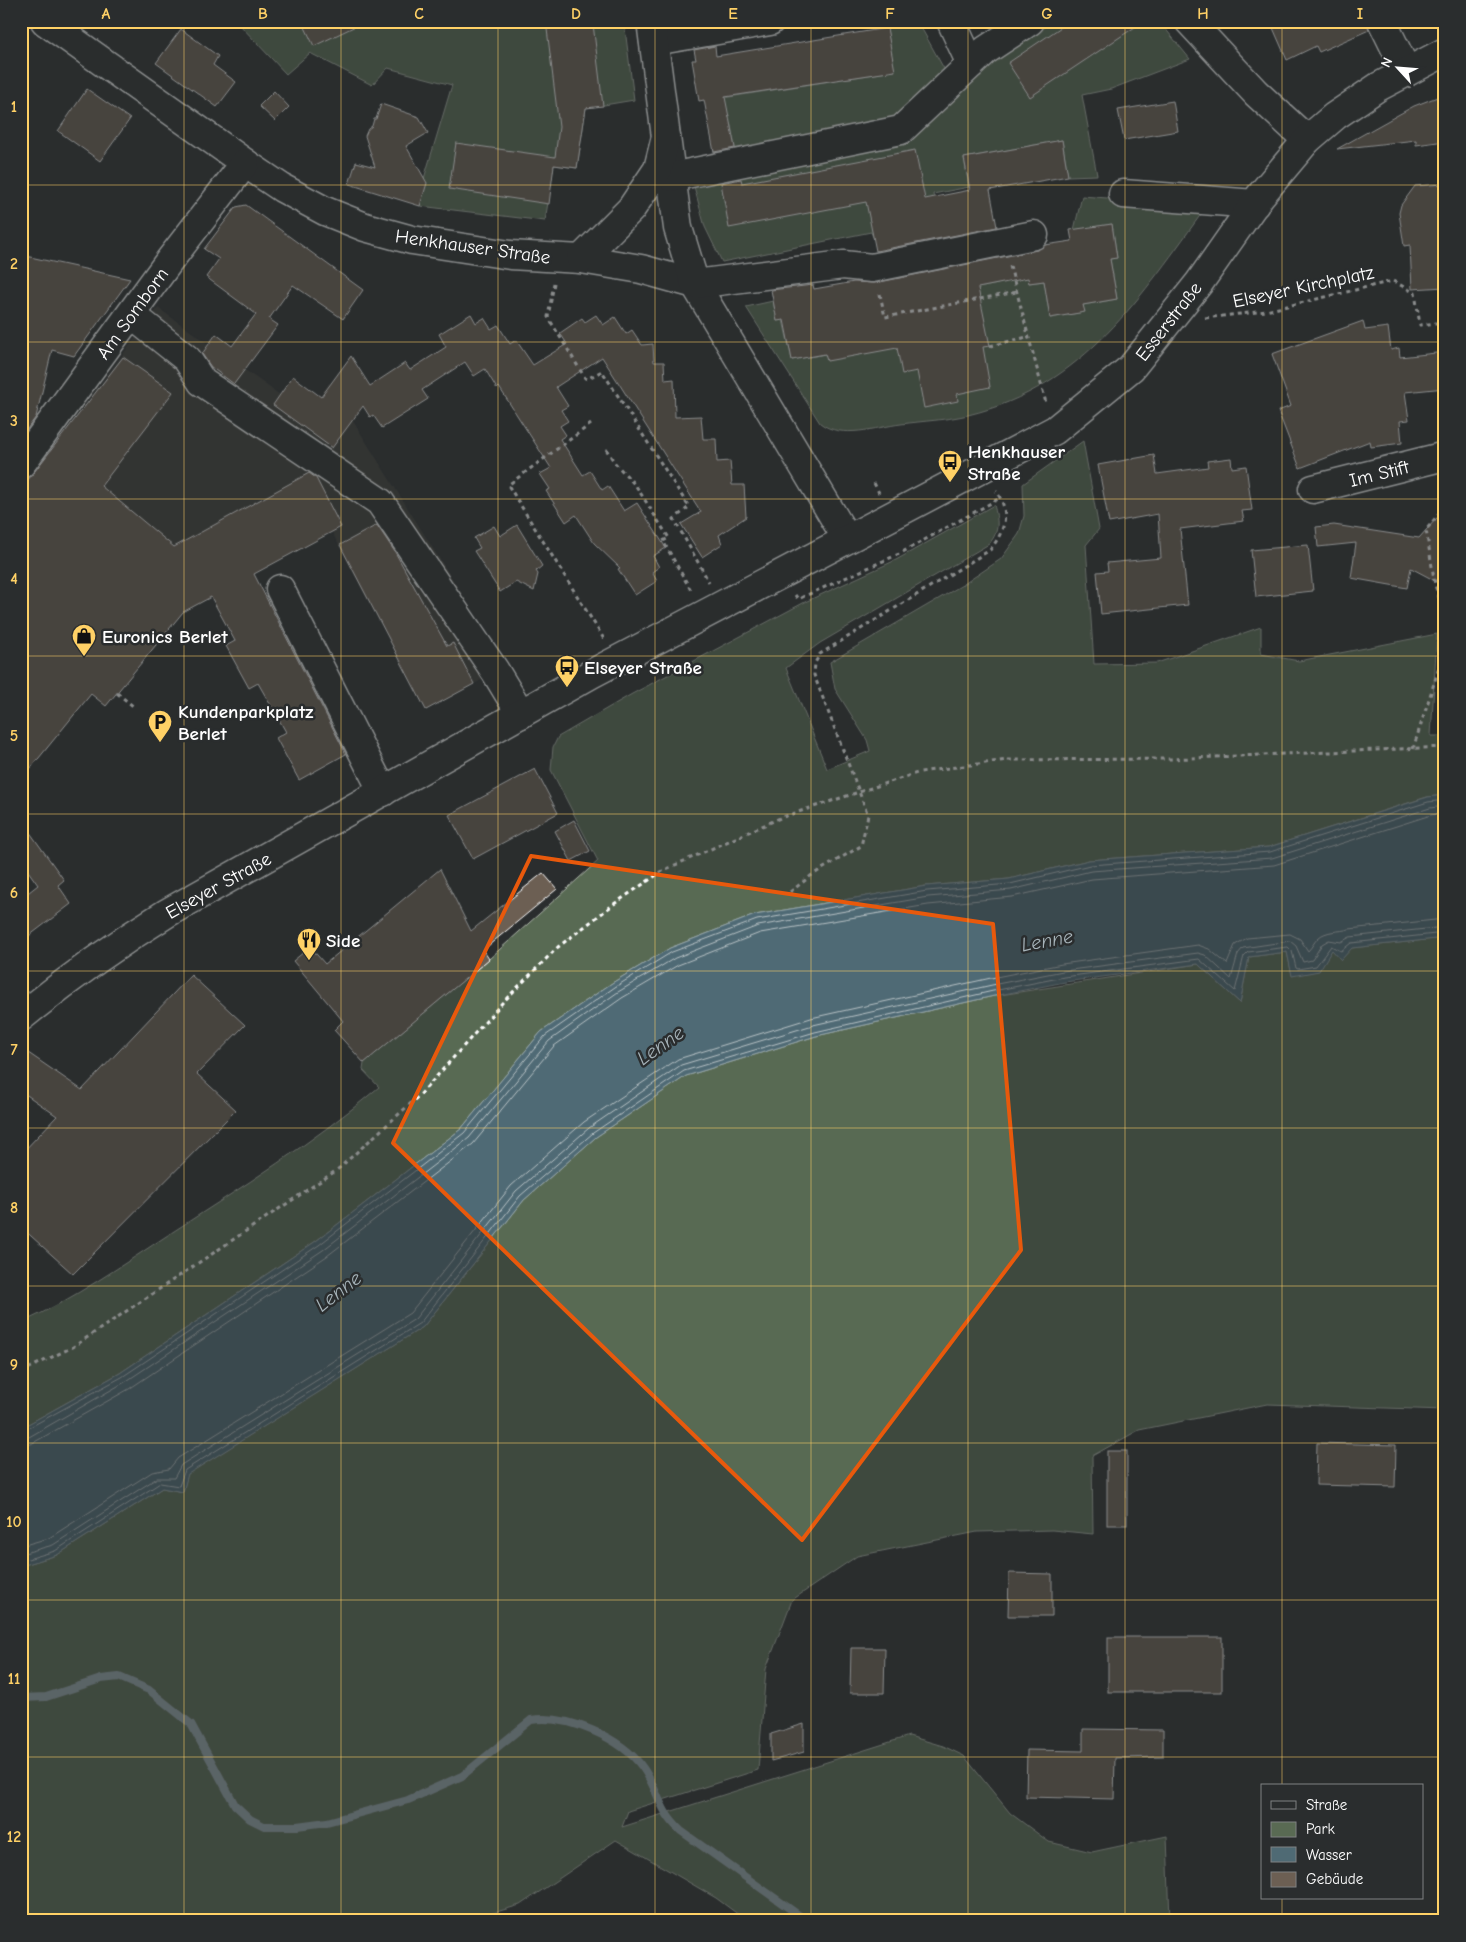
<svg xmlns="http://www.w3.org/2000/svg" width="1466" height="1942" font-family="'Comic Neue',sans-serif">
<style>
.built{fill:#3e3c39}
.green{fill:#596a53;stroke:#acb4a9}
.water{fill:#4f6a74;stroke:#95a6ac}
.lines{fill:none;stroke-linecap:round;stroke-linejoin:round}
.shore{stroke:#b9c3c7;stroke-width:1}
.stream{stroke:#95a6ac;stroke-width:8}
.building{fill:#6c5f53;stroke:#fff}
.minor-casing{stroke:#fff;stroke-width:31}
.major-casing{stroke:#fff;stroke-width:31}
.path{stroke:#fff;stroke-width:3;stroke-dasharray:4 4;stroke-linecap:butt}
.minor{stroke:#2a2d2e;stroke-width:28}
.major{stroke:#2a2d2e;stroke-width:28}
.marked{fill:none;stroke:#e8590c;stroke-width:4;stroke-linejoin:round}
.grid{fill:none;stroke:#ffd166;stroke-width:1;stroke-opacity:0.55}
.labels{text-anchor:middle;stroke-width:5;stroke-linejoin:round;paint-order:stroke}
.street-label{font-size:19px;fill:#fff;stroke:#2a2d2e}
.poi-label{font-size:19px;font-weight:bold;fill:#fff;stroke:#2a2d2e;text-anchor:start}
.water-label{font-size:20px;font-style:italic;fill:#a7b4ba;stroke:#2a2d2e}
.neatline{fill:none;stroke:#ffd166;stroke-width:2}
.grid-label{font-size:16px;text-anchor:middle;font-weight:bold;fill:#ffd166}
</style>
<rect width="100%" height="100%" fill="#2a2d2e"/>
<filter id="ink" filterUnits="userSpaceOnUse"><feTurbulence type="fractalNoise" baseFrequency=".02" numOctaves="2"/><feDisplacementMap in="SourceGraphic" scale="10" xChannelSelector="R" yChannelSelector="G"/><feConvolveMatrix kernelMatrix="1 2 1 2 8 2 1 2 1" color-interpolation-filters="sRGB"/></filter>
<g filter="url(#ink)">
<path class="built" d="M 158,308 L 308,415 L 329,383 L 507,666 L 426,710 L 332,532 L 185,611 L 26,482 Z"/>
<g class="green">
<path d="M 240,21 L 624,21 L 634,100 L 586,108 L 577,168 L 554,165 L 545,221 L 420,206 L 423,182 L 452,85 L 388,68 L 372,85 L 310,53 L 286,74 L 240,25 Z"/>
<path d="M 1039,21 L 1159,21 L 1190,59 L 1111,89 L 1082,95 L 1097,175 L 1068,176 L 1062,140 L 964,158 L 969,187 L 933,194 L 937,225 L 873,237 L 871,232 L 722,262 L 705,227 L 692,179 L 865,143 Z"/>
<path d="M 918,22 L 948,76 L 900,119 L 737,158 L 729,115 L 716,99 L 894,71 L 887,28 Z"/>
<path d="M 1082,196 L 1207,206 C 1141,296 1085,387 968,415 C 947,420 923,421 901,424 C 876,427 842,440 820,423 L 746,307 L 773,301 L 777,321 L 783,320 L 792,360 L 825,354 L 827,360 L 897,304 L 998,284 L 1025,256 L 1029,283 L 1044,281 L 1050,318 L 1084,312 L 1083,305 L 1117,299 L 1110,259 L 1117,258 L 1112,224 L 1074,230 Z"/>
<path d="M 1083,441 L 1099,529 L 1086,545 L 1094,664 L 1157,663 L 1261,627 L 1261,654 L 1299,661 L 1437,634 L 1431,736 L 1445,736 L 1445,795 L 1427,797 L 1269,847 L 1089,860 L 1009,879 L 926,886 L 755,915 L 670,948 L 612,983 L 541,1032 L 461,1129 L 316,1241 L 120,1373 L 21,1428 L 21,1323 C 74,1299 122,1265 171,1233 C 242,1187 314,1142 379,1087 L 363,1070 L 364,1063 L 489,959 L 598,861 L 551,770 L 553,747 L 558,737 L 632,694 L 805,602 L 896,560 L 994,505 C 998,520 1000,531 989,544 L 820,643 L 786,668 L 827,769 L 870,751 L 867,740 L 835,689 L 830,662 L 964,584 L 1001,559 L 1019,534 L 1024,516 L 1023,484 Z"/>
<path d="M 1445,938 L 1445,1410 L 1267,1404 L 1139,1430 L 1092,1456 L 1093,1534 L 1052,1530 L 977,1532 L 857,1556 L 792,1600 L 766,1669 L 758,1770 L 628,1811 L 622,1827 L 909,1736 L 943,1746 L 964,1756 L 1010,1813 L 1049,1842 L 1092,1852 L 1167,1836 L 1170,1921 L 747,1921 L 716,1898 L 616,1840 L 520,1905 L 466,1921 L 21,1921 L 21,1566 L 57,1555 L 162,1488 L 183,1492 L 187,1474 L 423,1327 L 524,1200 L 596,1137 L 686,1076 L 816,1036 L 994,996 L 1198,964 L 1240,1003 L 1249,957 L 1287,952 L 1292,975 L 1332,950 Z"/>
</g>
<path class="water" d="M 1445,795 L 1445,938 L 1352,948 L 1341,960 L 1332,950 L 1319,971 L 1292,976 L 1287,952 L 1249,957 L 1240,1003 L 1198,964 L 1065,982 L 994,996 L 816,1036 L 686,1076 L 596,1137 L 524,1200 L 423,1327 L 188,1474 L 183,1492 L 162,1488 L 57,1555 L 21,1566 L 21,1428 L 120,1373 L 316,1241 L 461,1129 L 541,1032 L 612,983 L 670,948 L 755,915 L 926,886 L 1009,879 L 1089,860 L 1269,847 L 1428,797 Z"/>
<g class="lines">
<g class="shore">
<path d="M 21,1432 L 122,1377 L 319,1245 L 464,1133 L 545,1036 L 615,987 L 672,952 L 757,920 L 927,891 L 1010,884 L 1090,865 L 1270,852 L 1428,802 L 1445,800"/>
<path d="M 21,1438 L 29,1437 L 125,1382 L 323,1250 L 469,1138 L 549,1041 L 618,992 L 675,958 L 758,926 L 928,897 L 1011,890 L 1091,871 L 1272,858 L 1430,808 L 1445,806"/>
<path d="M 21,1446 L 31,1444 L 129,1389 L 327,1256 L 473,1144 L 554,1046 L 622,998 L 678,965 L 760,933 L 928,905 L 1012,897 L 1092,879 L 1274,865 L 1431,815 L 1445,813"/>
<path d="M 21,1546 L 49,1538 L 152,1472 L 169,1469 L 178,1458 L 410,1313 L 511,1186 L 584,1122 L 678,1059 L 811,1018 L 991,978 L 1062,964 L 1198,945 L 1209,949 L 1227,964 L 1235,945 L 1247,938 L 1290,934 L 1300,939 L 1308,951 C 1312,947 1314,942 1318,938 C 1326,930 1340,932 1349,929 L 1445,919"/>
<path d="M 21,1554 L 53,1545 L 157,1478 L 174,1478 L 181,1465 L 415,1319 L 516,1191 L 589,1128 L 681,1065 L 813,1025 L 992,985 L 1063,971 L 1198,953 L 1205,955 L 1231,979 L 1238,954 L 1243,948 L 1290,941 L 1296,946 L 1303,962 L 1312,960 L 1322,944 L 1329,940 L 1341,942 L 1350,937 L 1445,927"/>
<path d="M 21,1561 L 55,1551 L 160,1483 L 179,1486 L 185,1470 L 420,1323 L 520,1196 L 593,1133 L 684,1071 L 815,1032 L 993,991 L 1064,977 L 1199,959 L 1235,991 L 1244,956 L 1248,952 L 1288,947 L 1292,951 L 1296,968 L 1298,969 L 1316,966 L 1331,946 L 1341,951 L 1351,943 L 1445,933"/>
</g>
<path class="stream" d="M 21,1698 L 46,1697 L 101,1679 L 119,1677 L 149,1690 L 191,1724 L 235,1805 L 250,1819 L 264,1826 L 297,1826 L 327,1822 L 408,1800 L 462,1776 L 531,1720 C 567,1714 622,1738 643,1768 C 659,1791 658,1810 681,1831 L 807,1921"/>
</g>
<g class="building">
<path d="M 302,21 L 366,21 L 314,46 Z"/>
<path d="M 546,21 L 588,21 L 588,25 L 593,24 L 603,106 L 586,108 L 577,168 L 554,165 L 549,204 L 449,189 L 456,143 L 555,157 L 559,127 Z"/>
<path d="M 1070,21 L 1144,21 L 1030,97 L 1008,63 Z"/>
<path d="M 1270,21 L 1367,21 L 1369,30 L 1319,52 L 1316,46 L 1287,60 Z"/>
<path d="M 887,28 L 895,71 L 725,97 L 735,148 L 714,152 L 704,100 L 699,101 L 692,60 L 696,60 L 694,50 L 715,46 L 716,56 Z"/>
<path d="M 181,29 L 218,56 L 213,65 L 236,82 L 217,107 L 156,63 Z"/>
<path d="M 87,89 L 130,119 L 100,161 L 58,131 Z"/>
<path d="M 274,91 L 289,107 L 275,121 L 259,106 Z"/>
<path d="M 1445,94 L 1445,141 L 1416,145 L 1416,140 L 1337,149 L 1414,106 Z"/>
<path d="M 1173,101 L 1178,131 L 1124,140 L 1118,110 Z"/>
<path d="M 381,104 L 419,117 L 428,133 L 406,146 L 427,183 L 420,206 L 349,184 L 356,162 L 375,167 L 365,136 L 368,129 L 372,126 L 374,119 L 376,119 Z"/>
<path d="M 1062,140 L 1068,176 L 990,190 L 997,227 L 876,251 L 866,202 L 729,228 L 721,183 L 741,179 L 742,183 L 915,150 L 925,199 L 970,190 L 964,158 Z"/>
<path d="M 1445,184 L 1445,287 L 1412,289 L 1410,245 L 1404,246 L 1399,213 L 1401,205 L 1415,186 Z"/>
<path d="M 246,205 L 363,290 L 343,319 L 293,285 L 269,319 L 278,325 L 234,384 L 211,367 L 202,354 L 216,334 L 232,346 L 256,314 L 206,277 L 219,259 L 204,249 L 236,207 Z"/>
<path d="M 1112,224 L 1117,258 L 1110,259 L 1117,299 L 1083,305 L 1085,312 L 1050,318 L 1044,281 L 1029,283 L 1028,278 L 978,288 L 990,346 L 983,347 L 990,387 L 957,394 L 958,401 L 924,408 L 917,371 L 902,374 L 897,348 L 827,361 L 825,354 L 792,360 L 784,320 L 777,321 L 771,290 L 813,285 L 814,289 L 854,282 L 875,283 L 1037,250 L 1045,245 L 1072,241 L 1070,230 Z"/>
<path d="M 21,255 L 130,279 L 74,356 L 52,350 L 36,417 L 21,437 Z"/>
<path d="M 471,314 L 476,323 L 484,318 L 491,329 L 498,325 L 510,344 L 516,340 L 533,365 L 567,344 L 560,333 L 582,318 L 585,322 L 596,315 L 603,325 L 615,317 L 626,334 L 632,330 L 642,345 L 653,344 L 654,362 L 664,362 L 665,380 L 674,379 L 675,417 L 701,416 L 703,439 L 716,439 L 717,462 L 730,461 L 732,485 L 744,485 L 746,517 L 719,535 L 722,544 L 702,557 L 681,524 L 701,512 L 602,357 L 556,387 L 568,406 L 561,410 L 568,421 L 560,426 L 566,435 L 560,439 L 583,475 L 590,471 L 602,490 L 608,486 L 624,511 L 637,503 L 666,548 L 653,556 L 659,567 L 652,572 L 657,581 L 635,595 L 618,569 L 620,568 L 594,543 L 576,515 L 566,522 L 546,491 L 550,489 L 540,474 L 551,468 L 499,387 L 497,389 L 485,369 L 474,376 L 465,362 L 422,390 L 428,399 L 382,428 L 373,415 L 370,417 L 363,406 L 332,448 L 273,405 L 293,376 L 321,397 L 351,356 L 370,386 L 405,363 L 410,370 L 446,347 L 439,334 Z"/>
<path d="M 1363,321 L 1365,330 L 1388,327 L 1391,350 L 1399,348 L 1400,357 L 1445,352 L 1445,388 L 1405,392 L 1409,420 L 1400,421 L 1402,443 L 1371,447 L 1370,441 L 1300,468 L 1278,411 L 1291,406 L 1272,354 Z"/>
<path d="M 123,357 L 173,392 L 101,486 L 174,547 L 309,473 L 316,478 L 341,527 L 254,574 L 346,754 L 299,780 L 276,738 L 286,732 L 258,683 L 249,688 L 226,646 L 235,641 L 211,597 L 183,612 L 106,706 L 91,694 L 21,780 L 21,489 Z"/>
<path d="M 1154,455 L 1157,474 L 1208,467 L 1207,461 L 1231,458 L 1232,468 L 1246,466 L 1252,510 L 1242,511 L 1244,521 L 1180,529 L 1188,605 L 1101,614 L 1097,572 L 1108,571 L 1107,563 L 1161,558 L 1158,514 L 1109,523 L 1098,465 Z"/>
<path d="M 1445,509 L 1445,586 L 1411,568 L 1407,588 L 1351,578 L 1356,543 L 1318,547 L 1316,527 L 1334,525 L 1419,538 Z"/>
<path d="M 377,525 L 395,552 L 447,646 L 453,643 L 474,684 L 426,710 L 340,545 Z"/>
<path d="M 517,525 L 542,566 L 536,571 L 538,574 L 534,591 L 516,582 L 500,592 L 474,551 L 480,548 L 474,538 L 494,526 L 500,536 Z"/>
<path d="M 1308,545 L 1313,591 L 1256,597 L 1251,550 Z"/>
<path d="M 535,769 L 558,813 L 473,859 L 449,815 Z"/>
<path d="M 21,820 L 64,880 L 58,885 L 71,904 L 21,942 L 21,893 L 24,896 L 38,885 L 21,861 Z"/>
<path d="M 574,820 L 590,851 L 571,861 L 555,831 Z"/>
<path d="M 440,869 L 471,931 L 543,873 L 557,889 L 483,950 L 489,959 L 364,1063 L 334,1030 L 343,1021 L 293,961 L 310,947 L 325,964 Z"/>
<path d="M 191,975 L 245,1025 L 197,1074 L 236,1110 L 73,1274 L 21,1227 L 21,1154 L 57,1116 L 21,1091 L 21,1048 L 82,1090 Z"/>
<path d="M 1317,1443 L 1396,1445 L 1395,1487 L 1316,1485 Z"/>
<rect x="1107" y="1451" width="20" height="74"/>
<path d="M 1009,1573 L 1052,1574 L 1052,1616 L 1008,1616 Z"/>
<rect x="1108" y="1637" width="114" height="55"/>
<path d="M 851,1648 L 885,1648 L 884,1693 L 850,1693 Z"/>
<path d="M 804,1724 L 804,1752 L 771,1761 L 771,1734 Z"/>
<path d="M 1083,1729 L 1163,1730 L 1163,1757 L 1115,1758 L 1114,1799 L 1026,1797 L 1027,1750 L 1083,1751 Z"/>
</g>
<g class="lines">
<defs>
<g id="minor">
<path d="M 45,21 L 245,163 L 282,188 L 325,211 L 365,227 L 412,240 L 510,255 L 581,259 L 641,269 L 695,284 L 847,539"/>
<path d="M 951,21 L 971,64"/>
<path d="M 1189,21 L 1256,93 L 1307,140"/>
<path d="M 1382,21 L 1407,72"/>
<path d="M 654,41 L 770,21"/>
<path d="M 666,137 L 678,228 L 695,284 L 843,265 L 872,268 L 1034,235"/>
<path d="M 671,177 L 901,130 L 986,50 L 1030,21"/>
<path d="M 1123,194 L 1255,204"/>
<path d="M 581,259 L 631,209 L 658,169 L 666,137 L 651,21"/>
<path d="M 132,315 L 187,359 L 202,382 L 380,502 L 495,671 L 521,714"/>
<path d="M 21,464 L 170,260 L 245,163"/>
<path d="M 1313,489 L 1445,456"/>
<path d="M 280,589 L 383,792"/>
</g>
<path id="major" d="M 21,1017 C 68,979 115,945 167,913 L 593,673 L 1055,430 L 1131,368 L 1199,283 L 1260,196 L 1307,140 L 1335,116 L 1378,87 L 1445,52"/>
</defs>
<use href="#minor" class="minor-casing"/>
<use href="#major" class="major-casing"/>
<g class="path">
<path d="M 1010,266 L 1046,403"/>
<path d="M 554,283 L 548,317 L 585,378 L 587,379 L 602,371 L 689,507 L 674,519 L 709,582"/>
<path d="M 880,294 L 885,317 L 1016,292"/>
<path d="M 1205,318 L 1266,311 L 1393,281 L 1415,293 L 1420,325 L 1445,322"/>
<path d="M 990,346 L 1027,337"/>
<path d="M 591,424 L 508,485 L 604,639"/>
<path d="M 606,449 L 615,463 L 636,486 L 669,538 L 663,541 L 692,592"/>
<path d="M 874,483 L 879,493"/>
<path d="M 1445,506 L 1426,530 L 1435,585 L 1445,616"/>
<path d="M 795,595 L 798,599 L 899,554 L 1000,498"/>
<path d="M 117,693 L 134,707"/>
<path d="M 1413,749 L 1445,649"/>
<path d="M 790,892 L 812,875 L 861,846 L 868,815 L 814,675 L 815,663 L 820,654 L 990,550 C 1005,531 1011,512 996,491"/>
<path d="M 21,1372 L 73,1347 L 337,1170 L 420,1095 L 502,1003 L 558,947 L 614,904 L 664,870 L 780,818 L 920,772 L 1007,760 L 1169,759 L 1445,747"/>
</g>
<use href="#minor" class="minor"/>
<use href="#major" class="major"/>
</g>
</g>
<path d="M0 0H1466V1942H0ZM 531,856 L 993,924 L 1021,1250 L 802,1540 L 393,1143 Z" fill="#2a2d2e" fill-opacity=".55" fill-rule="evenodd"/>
<path class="marked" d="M 531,856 L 993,924 L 1021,1250 L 802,1540 L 393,1143 Z"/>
<path class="grid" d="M 184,21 L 184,1921M 341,21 L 341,1921M 498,21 L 498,1921M 655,21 L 655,1921M 811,21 L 811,1921M 968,21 L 968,1921M 1125,21 L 1125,1921M 1282,21 L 1282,1786M 21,185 L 1445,185M 21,342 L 1445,342M 21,499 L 1445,499M 21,656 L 1445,656M 21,814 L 1445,814M 21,971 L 1445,971M 21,1128 L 1445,1128M 21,1286 L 1445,1286M 21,1443 L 1445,1443M 21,1600 L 1445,1600M 21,1757 L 1445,1757M 1282,1898 L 1282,1921"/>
<defs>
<symbol id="bus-pin" viewBox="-11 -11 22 30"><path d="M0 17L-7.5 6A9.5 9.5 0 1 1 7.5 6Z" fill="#ffd166" stroke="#2a2d2e"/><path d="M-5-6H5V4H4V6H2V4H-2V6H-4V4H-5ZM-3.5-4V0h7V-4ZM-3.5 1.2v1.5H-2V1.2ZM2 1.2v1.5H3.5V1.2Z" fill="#111"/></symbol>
<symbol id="shop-pin" viewBox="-11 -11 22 30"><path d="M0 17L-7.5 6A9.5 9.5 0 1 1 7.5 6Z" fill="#ffd166" stroke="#2a2d2e"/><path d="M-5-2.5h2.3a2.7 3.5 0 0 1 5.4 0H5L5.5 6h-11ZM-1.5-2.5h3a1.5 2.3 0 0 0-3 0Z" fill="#111"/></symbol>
<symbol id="parking-pin" viewBox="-11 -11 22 30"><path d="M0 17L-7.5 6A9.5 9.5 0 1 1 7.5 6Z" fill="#ffd166" stroke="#2a2d2e"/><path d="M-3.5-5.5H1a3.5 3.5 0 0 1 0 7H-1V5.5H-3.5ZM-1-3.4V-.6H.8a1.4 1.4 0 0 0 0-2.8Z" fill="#111"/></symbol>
<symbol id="restaurant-pin" viewBox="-11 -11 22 30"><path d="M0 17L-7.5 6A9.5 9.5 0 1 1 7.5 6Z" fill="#ffd166" stroke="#2a2d2e"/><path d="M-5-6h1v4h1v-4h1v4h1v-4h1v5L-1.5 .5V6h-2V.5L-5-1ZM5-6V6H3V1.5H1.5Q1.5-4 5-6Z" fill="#111"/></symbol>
</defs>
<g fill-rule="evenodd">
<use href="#bus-pin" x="936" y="448" width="28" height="38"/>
<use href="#shop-pin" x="70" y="622" width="28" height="38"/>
<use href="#bus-pin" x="553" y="653" width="28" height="38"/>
<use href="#parking-pin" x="146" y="708" width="28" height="38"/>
<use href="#restaurant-pin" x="295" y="926" width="28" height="38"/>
</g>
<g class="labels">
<g class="street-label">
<text transform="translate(473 246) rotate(8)" y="7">Henkhauser Straße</text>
<text transform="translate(1303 286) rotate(-12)" y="7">Elseyer Kirchplatz</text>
<text transform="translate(132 313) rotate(-54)" y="7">Am Somborn</text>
<text transform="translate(1168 321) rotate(-52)" y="7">Esserstraße</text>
<text transform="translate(1379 473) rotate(-14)" y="7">Im Stift</text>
<text transform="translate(218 885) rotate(-29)" y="7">Elseyer Straße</text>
</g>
<g class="poi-label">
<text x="968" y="458">Henkhauser<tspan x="968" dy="22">Straße</tspan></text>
<text x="102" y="643">Euronics Berlet</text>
<text x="584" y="674">Elseyer Straße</text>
<text x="178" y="718">Kundenparkplatz<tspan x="178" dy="22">Berlet</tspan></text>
<text x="326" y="947">Side</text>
</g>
<g class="water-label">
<text transform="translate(1047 940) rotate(-10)" y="7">Lenne</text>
<text transform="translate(660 1045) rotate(-35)" y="7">Lenne</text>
<text transform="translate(338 1291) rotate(-38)" y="7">Lenne</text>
</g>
</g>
<rect width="1466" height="1942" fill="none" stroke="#2a2d2e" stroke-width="55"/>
<rect x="1261" y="1784" width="162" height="115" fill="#2a2d2e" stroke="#7f8182"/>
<rect x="1271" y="1801" width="25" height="8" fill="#2a2d2e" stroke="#7f8182"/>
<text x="1306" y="1810" font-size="15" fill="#ffffff">Straße</text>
<rect x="1271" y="1822" width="25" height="15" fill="#596a53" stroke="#7f8182"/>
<text x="1306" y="1834" font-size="15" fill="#ffffff">Park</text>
<rect x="1271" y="1847" width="25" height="15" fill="#4f6a74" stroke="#7f8182"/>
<text x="1306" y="1860" font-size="15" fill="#ffffff">Wasser</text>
<rect x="1271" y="1872" width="25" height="15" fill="#6c5f53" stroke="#7f8182"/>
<text x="1306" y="1884" font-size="15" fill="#ffffff">Gebäude</text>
<g transform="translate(1398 68) rotate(296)" stroke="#2a2d2e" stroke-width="4" paint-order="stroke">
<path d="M0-4L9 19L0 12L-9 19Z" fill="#ffffff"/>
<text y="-8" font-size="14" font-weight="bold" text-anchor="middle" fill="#ffffff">N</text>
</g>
<rect x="28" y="28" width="1410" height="1886" class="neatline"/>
<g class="grid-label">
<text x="106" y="19">A</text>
<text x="263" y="19">B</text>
<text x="419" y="19">C</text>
<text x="576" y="19">D</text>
<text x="733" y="19">E</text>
<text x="890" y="19">F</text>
<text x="1047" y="19">G</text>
<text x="1203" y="19">H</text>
<text x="1360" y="19">I</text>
<text x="14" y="112">1</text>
<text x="14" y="269">2</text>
<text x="14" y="426">3</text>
<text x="14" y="584">4</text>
<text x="14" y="741">5</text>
<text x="14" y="898">6</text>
<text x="14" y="1055">7</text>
<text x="14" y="1213">8</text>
<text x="14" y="1370">9</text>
<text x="14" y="1527">10</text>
<text x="14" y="1684">11</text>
<text x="14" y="1842">12</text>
</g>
</svg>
